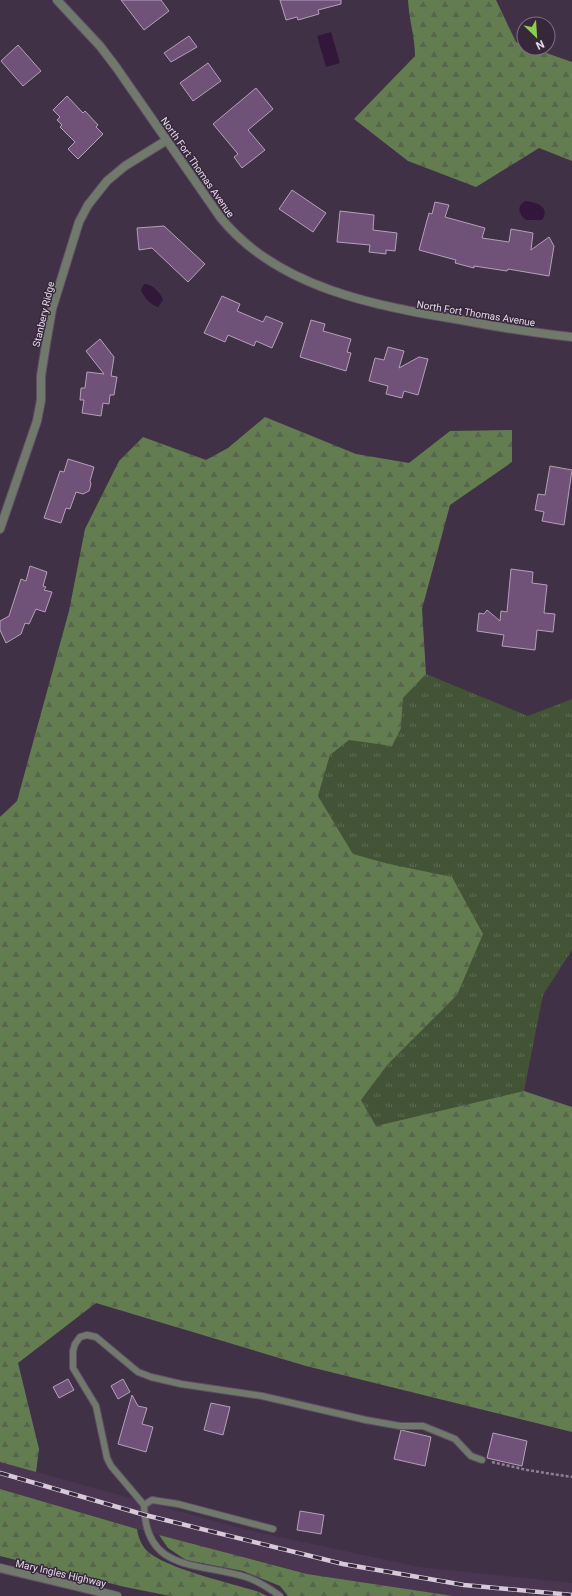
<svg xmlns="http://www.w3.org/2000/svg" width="572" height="1596" font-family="Roboto,sans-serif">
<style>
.built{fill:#4b3651}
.grass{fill:url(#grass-tufts)}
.forest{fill:url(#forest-firs)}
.water{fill:#33173b}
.building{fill:#705279;stroke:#b4a0b9}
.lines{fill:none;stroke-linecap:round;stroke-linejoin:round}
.service-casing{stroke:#5f5064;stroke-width:8}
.minor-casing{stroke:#5f5064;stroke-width:10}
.tertiary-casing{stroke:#5f5064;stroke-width:10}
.path{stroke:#8e8092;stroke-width:2.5;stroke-dasharray:3 2;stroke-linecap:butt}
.service{stroke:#71786c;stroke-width:6}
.minor{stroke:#71786c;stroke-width:8}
.tertiary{stroke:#71786c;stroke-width:8}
.rail-casing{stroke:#d6cad9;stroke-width:4.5}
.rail{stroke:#37273b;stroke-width:3;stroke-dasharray:9;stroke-linecap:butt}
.labels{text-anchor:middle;stroke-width:3;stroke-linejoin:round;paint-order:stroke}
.street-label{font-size:10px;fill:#e7dcea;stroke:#37273b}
</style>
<defs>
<pattern id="grass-tufts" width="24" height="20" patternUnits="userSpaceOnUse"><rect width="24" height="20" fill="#435436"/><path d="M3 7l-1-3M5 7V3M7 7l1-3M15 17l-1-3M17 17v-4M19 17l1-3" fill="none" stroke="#5e6c53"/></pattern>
<pattern id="forest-firs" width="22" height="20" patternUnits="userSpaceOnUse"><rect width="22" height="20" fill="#637d50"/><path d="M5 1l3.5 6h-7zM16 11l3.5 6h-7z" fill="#57654c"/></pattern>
</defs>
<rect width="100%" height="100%" fill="#413146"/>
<path class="built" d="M 0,1462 L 243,1529 L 419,1567 L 572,1583 L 572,1596 L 453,1596 L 307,1574 L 159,1535 L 0,1489 Z"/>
<path class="grass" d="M 426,674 L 528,716 L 572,699 L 572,950 L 543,995 L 524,1091 L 376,1126 L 361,1100 L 388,1064 L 389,864 L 353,854 L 318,796 L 330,755 L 349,740 L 401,728 L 403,698 Z"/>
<g class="forest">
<path d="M 408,0 L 496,0 L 516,42 L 524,45 L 524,48 L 532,48 L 572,62 L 572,161 L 539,148 L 476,187 L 408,161 L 354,119 L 415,56 C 415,37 409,20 408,0 Z"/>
<path d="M 265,417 L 356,454 L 409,463 L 450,431 L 512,430 L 512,462 L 450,505 L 422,609 L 426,674 L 403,698 L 401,728 L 392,746 L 349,740 L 330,755 L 318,796 L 353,854 L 389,864 L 452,877 L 483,934 L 457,995 L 388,1064 L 361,1100 L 376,1126 L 524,1091 L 572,1107 L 572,1432 L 306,1366 L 96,1303 L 18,1363 L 39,1449 L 36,1472 L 0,1462 L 0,817 L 17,801 L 69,611 L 85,529 L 119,461 L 143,437 L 206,460 L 228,448 Z"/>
<path d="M 0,1489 L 137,1529 C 138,1536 141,1545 147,1551 C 167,1569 231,1583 259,1592 L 267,1596 L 170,1596 L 125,1587 L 0,1556 Z"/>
<path d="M 159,1535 L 307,1574 L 453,1596 L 288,1596 L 280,1586 L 243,1571 L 186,1560 L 168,1548 Z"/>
</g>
<g class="water">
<path d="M 331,32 L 340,63 L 326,67 L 317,36 Z"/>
<path d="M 525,201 C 536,202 551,207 542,220 L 526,220 C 519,215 516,206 525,201 Z"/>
<path d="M 144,284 C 151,283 161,293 163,300 L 158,307 C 150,305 144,297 141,290 Z"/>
</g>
<g class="building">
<path d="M 121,0 L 161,0 L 169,11 L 144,30 Z"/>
<path d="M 280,0 L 341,0 L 341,4 L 318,10 L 319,14 L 298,20 L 297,17 L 286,20 Z"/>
<path d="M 189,36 L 197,47 L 171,62 L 164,53 Z"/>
<path d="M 18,45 L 41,71 L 23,86 L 1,61 Z"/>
<path d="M 208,63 L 221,81 L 193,101 L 180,83 Z"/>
<path d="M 256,88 L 273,109 L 248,130 L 265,150 L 242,168 L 234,157 L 238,154 L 213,124 Z"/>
<path d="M 67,96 L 83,113 L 85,111 L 98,125 L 96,127 L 103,134 L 78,159 L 68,149 L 75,142 L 60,127 L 62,125 L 57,120 L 60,117 L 53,110 Z"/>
<path d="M 292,190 L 326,213 L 313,232 L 279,209 Z"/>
<path d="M 435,202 L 449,205 L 445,217 L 485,228 L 482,238 L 509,242 L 511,229 L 533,233 L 531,250 L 549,237 L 554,246 L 549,276 L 508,269 L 507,271 L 474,266 L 474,268 L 455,263 L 456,260 L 419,250 L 429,213 L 432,214 Z"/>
<path d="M 340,211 L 374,215 L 373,230 L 397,233 L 395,251 L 386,250 L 386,254 L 369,252 L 370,245 L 337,242 Z"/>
<path d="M 164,226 L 205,264 L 188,282 L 152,248 L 139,250 L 137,228 Z"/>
<path d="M 222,296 L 240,304 L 237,311 L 263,322 L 266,316 L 283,323 L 272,348 L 256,341 L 254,346 L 228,335 L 225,342 L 204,333 Z"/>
<path d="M 311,320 L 325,324 L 323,331 L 351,339 L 347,352 L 351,353 L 346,371 L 300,357 Z"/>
<path d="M 100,339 L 114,357 L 111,376 L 117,377 L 114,395 L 110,395 L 109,404 L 103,403 L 101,416 L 82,413 L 84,400 L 80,400 L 81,388 L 85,388 L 87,372 L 104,374 L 86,351 Z"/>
<path d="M 388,347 L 404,351 L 399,368 L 419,357 L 428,359 L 418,395 L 404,391 L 402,398 L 386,394 L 388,386 L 369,381 L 375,358 L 384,360 Z"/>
<path d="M 68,459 L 94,467 L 90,481 L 91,484 L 89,491 L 83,494 L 76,492 L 70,509 L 66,508 L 61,523 L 44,518 L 60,471 L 64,472 Z"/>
<path d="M 550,466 L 572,470 L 564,525 L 542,521 L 544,512 L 535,510 L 538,494 L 545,495 Z"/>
<path d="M 30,566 L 47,572 L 43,586 L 46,587 L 44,590 L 52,592 L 45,612 L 36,609 L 29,624 L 25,623 L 21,634 L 6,643 L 0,630 L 0,621 L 9,616 L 21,579 L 26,581 Z"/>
<path d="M 511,569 L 533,572 L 532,583 L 547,585 L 544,613 L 555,614 L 553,632 L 537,630 L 535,650 L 502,646 L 504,635 L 477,631 L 479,613 L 484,614 L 487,610 L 500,621 L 501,611 L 507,612 Z"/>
<path d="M 68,1379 L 74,1390 L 59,1398 L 53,1387 Z"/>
<path d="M 123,1379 L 130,1392 L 118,1399 L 111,1386 Z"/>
<path d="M 132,1395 L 138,1406 L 147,1408 L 142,1424 L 153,1427 L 146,1452 L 118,1444 Z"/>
<path d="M 211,1403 L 230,1407 L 223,1435 L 204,1430 Z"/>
<path d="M 401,1430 L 431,1437 L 425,1466 L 394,1459 Z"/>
<path d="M 493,1433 L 527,1441 L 522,1466 L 487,1458 Z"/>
<path d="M 300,1511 L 324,1515 L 321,1534 L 297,1530 Z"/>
</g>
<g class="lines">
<defs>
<g id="service">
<path d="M 144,1505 C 145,1573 198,1562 246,1577 C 258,1581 269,1588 280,1596"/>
<path d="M 273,1529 L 178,1504 L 152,1500 L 144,1505 L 111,1466 L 107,1458 L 96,1406 L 73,1368 L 73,1351 L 75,1344 L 80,1337 L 87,1335 L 96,1337 L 138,1372 L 151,1377 L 181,1384 L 262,1396 L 366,1420 L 400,1426 L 423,1426 L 455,1439 L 471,1456 L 482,1460"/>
</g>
<path id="minor" d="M 0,529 L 37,421 L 41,400 L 41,376 L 46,344 L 52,309 L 79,222 L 88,205 L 107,181 L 125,166 L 167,140"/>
<g id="tertiary">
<path d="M 57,0 L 100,46 L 116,67 L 220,217 C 277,288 376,306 461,320 C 498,327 535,333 572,337"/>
<path d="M 0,1568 L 117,1596"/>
</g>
</defs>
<use href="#service" class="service-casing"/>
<use href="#minor" class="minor-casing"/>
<use href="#tertiary" class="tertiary-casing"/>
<path class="path" d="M 492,1462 L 527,1470 L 572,1477"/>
<use href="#service" class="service"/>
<use href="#minor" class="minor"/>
<use href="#tertiary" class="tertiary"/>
<defs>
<path id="rail" d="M 0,1473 L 145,1515 L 343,1564 L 464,1585 L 572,1595"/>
</defs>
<use href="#rail" class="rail-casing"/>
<use href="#rail" class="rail"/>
</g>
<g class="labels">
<g class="street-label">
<text transform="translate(198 167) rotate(55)" y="4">North Fort Thomas Avenue</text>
<text transform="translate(476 313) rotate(9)" y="4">North Fort Thomas Avenue</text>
<text transform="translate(43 314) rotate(-77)" y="4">Stanbery Ridge</text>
<text transform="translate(61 1573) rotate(13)" y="4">Mary Ingles Highway</text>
</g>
</g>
<g transform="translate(536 36) rotate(155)"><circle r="19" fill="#37273b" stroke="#7d6f81"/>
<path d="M0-3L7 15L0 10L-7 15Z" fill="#89cf48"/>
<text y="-6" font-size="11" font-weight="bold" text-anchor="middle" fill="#e7dcea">N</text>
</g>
</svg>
